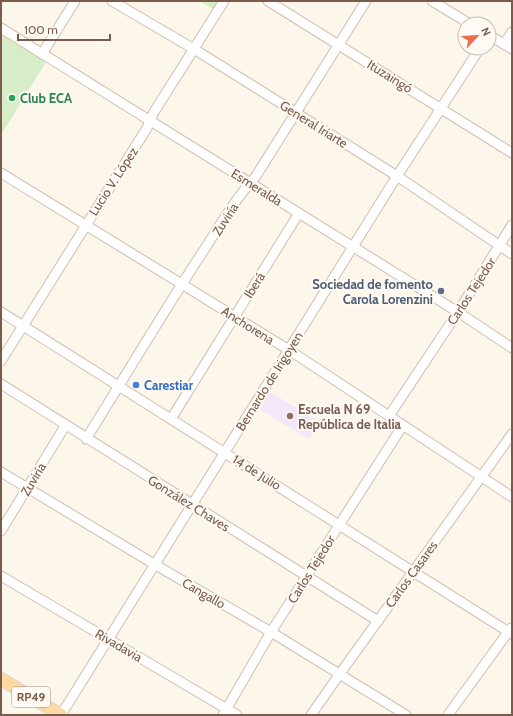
<svg xmlns="http://www.w3.org/2000/svg" width="513" height="716" font-family="Cabin,sans-serif">
<style>
.education{fill:#f3e7fa}
.green{fill:#d7edc8}
.lines{fill:none;stroke-linecap:round;stroke-linejoin:round}
.minor-casing{stroke:#d2beaf;stroke-width:11}
.major-casing{stroke:#dad1cd;stroke-width:14}
.minor{stroke:#fff;stroke-width:9}
.major{stroke:#fedaa2;stroke-width:12}
.leisure-dot{fill:#2e9e5b;stroke:#fffaf3;stroke-width:1.5}
.service-dot{fill:#5c6f8a;stroke:#fffaf3;stroke-width:1.5}
.shop-dot{fill:#3f7fe0;stroke:#fffaf3;stroke-width:1.5}
.education-dot{fill:#8d6e63;stroke:#fffaf3;stroke-width:1.5}
.labels{text-anchor:middle;stroke-width:4;stroke-linejoin:round;paint-order:stroke}
.shield{fill:#fffaf3;stroke:#a38b7e;stroke-width:1}
.shield-label{font-size:12px;font-weight:bold;fill:#7b5c4c}
.street-label{font-size:13px;fill:#7b5c4c;stroke:#fffaf3}
.leisure-label{font-size:13px;font-weight:bold;fill:#27864d;stroke:#fffaf3;text-anchor:start}
.service-label{font-size:13px;font-weight:bold;fill:#4e5e75;stroke:#fffaf3;text-anchor:end}
.shop-label{font-size:13px;font-weight:bold;fill:#366cbe;stroke:#fffaf3;text-anchor:start}
.education-label{font-size:13px;font-weight:bold;fill:#785e54;stroke:#fffaf3;text-anchor:start}
</style>
<rect width="100%" height="100%" fill="#fdf6eb"/>
<path class="education" d="M 270,392 L 320,422 L 309,439 L 259,409 Z"/>
<g class="green">
<path d="M 200,1 L 220,1 L 215,10 Z"/>
<path d="M 1,33 L 46,62 L 1,135 Z"/>
</g>
<g class="lines">
<defs>
<g id="minor">
<path d="M 112,1 L 194,49 L 397,176 L 512,254"/>
<path d="M 268,1 L 512,153"/>
<path d="M 432,1 L 470,24"/>
<path d="M 1,28 L 458,312 L 512,348"/>
<path d="M 489,35 L 512,49"/>
<path d="M 504,44 L 512,32"/>
<path d="M 42,54 L 75,1"/>
<path d="M 1,173 L 289,350 L 512,497"/>
<path d="M 1,312 L 512,634"/>
<path d="M 1,361 L 147,128 L 154,112 L 224,1"/>
<path d="M 1,384 L 378,621"/>
<path d="M 389,416 L 458,312 L 512,225"/>
<path d="M 171,419 L 299,213"/>
<path d="M 86,439 C 125,377 162,314 202,253 C 219,227 235,199 256,176 L 366,1"/>
<path d="M 1,472 L 154,564 L 271,632 L 406,715"/>
<path d="M 1,531 L 65,426"/>
<path d="M 1,576 L 237,715"/>
<path d="M 61,715 L 397,176 L 480,48"/>
<path d="M 223,715 L 271,632 L 403,425"/>
<path d="M 311,715 L 339,675 L 512,434"/>
<path d="M 448,715 L 511,628"/>
</g>
<path id="major" d="M 1,679 L 61,715"/>
</defs>
<use href="#minor" class="minor-casing"/>
<use href="#major" class="major-casing"/>
<use href="#minor" class="minor"/>
<use href="#major" class="major"/>
</g>
<circle class="leisure-dot" cx="12" cy="98" r="4"/>
<circle class="service-dot" cx="441" cy="291" r="4"/>
<circle class="shop-dot" cx="136" cy="385" r="4"/>
<circle class="education-dot" cx="290" cy="416" r="4"/>
<g class="labels">
<rect class="shield" x="12" y="687" width="38" height="20" rx="3"/>
<g class="shield-label">
<text x="31" y="701">RP49</text>
</g>
<g class="street-label">
<text transform="translate(390 76) rotate(32)" y="5">Ituzaingó</text>
<text transform="translate(314 124) rotate(32)" y="5">General Iriarte</text>
<text transform="translate(113 181) rotate(-57)" y="5">Lucio V. López</text>
<text transform="translate(257 187) rotate(32)" y="5">Esmeralda</text>
<text transform="translate(225 219) rotate(-57)" y="5">Zuviría</text>
<text transform="translate(254 285) rotate(-58)" y="5">Iberá</text>
<text transform="translate(471 291) rotate(-57)" y="5">Carlos Tejedor</text>
<text transform="translate(248 325) rotate(32)" y="5">Anchorena</text>
<text transform="translate(269 381) rotate(-58)" y="5">Bernardo de Irigoyen</text>
<text transform="translate(257 472) rotate(32)" y="5">14 de Julio</text>
<text transform="translate(33 479) rotate(-59)" y="5">Zuviría</text>
<text transform="translate(189 503) rotate(32)" y="5">González Chaves</text>
<text transform="translate(311 569) rotate(-58)" y="5">Carlos Tejedor</text>
<text transform="translate(411 574) rotate(-54)" y="5">Carlos Casares</text>
<text transform="translate(204 593) rotate(30)" y="5">Cangallo</text>
<text transform="translate(119 645) rotate(30)" y="5">Rivadavia</text>
</g>
<g class="leisure-label">
<text x="20" y="103">Club ECA</text>
</g>
<g class="service-label">
<text x="433" y="289">Sociedad de fomento<tspan x="433" dy="15">Carola Lorenzini</tspan></text>
</g>
<g class="shop-label">
<text x="144" y="390">Carestiar</text>
</g>
<g class="education-label">
<text x="298" y="414">Escuela N 69<tspan x="298" dy="15">República de Italia</tspan></text>
</g>
</g>
<rect width="513" height="716" fill="none" stroke="#7b5c4c" stroke-width="4"/>
<g transform="translate(477 36) rotate(64)"><circle r="19" fill="#fffaf3" stroke="#cabbb0"/>
<path d="M0-3L7 15L0 10L-7 15Z" fill="#eb6e4c"/>
<text y="-6" font-size="11" font-weight="bold" text-anchor="middle" fill="#7b5c4c">N</text>
</g>
<path d="M18 34v6h92v-6" fill="none" stroke="#7b5c4c" stroke-width="2"/>
<text x="24" y="34" font-size="12" fill="#7b5c4c" stroke="#fffaf3" stroke-width="3" paint-order="stroke">100 m</text>
</svg>
